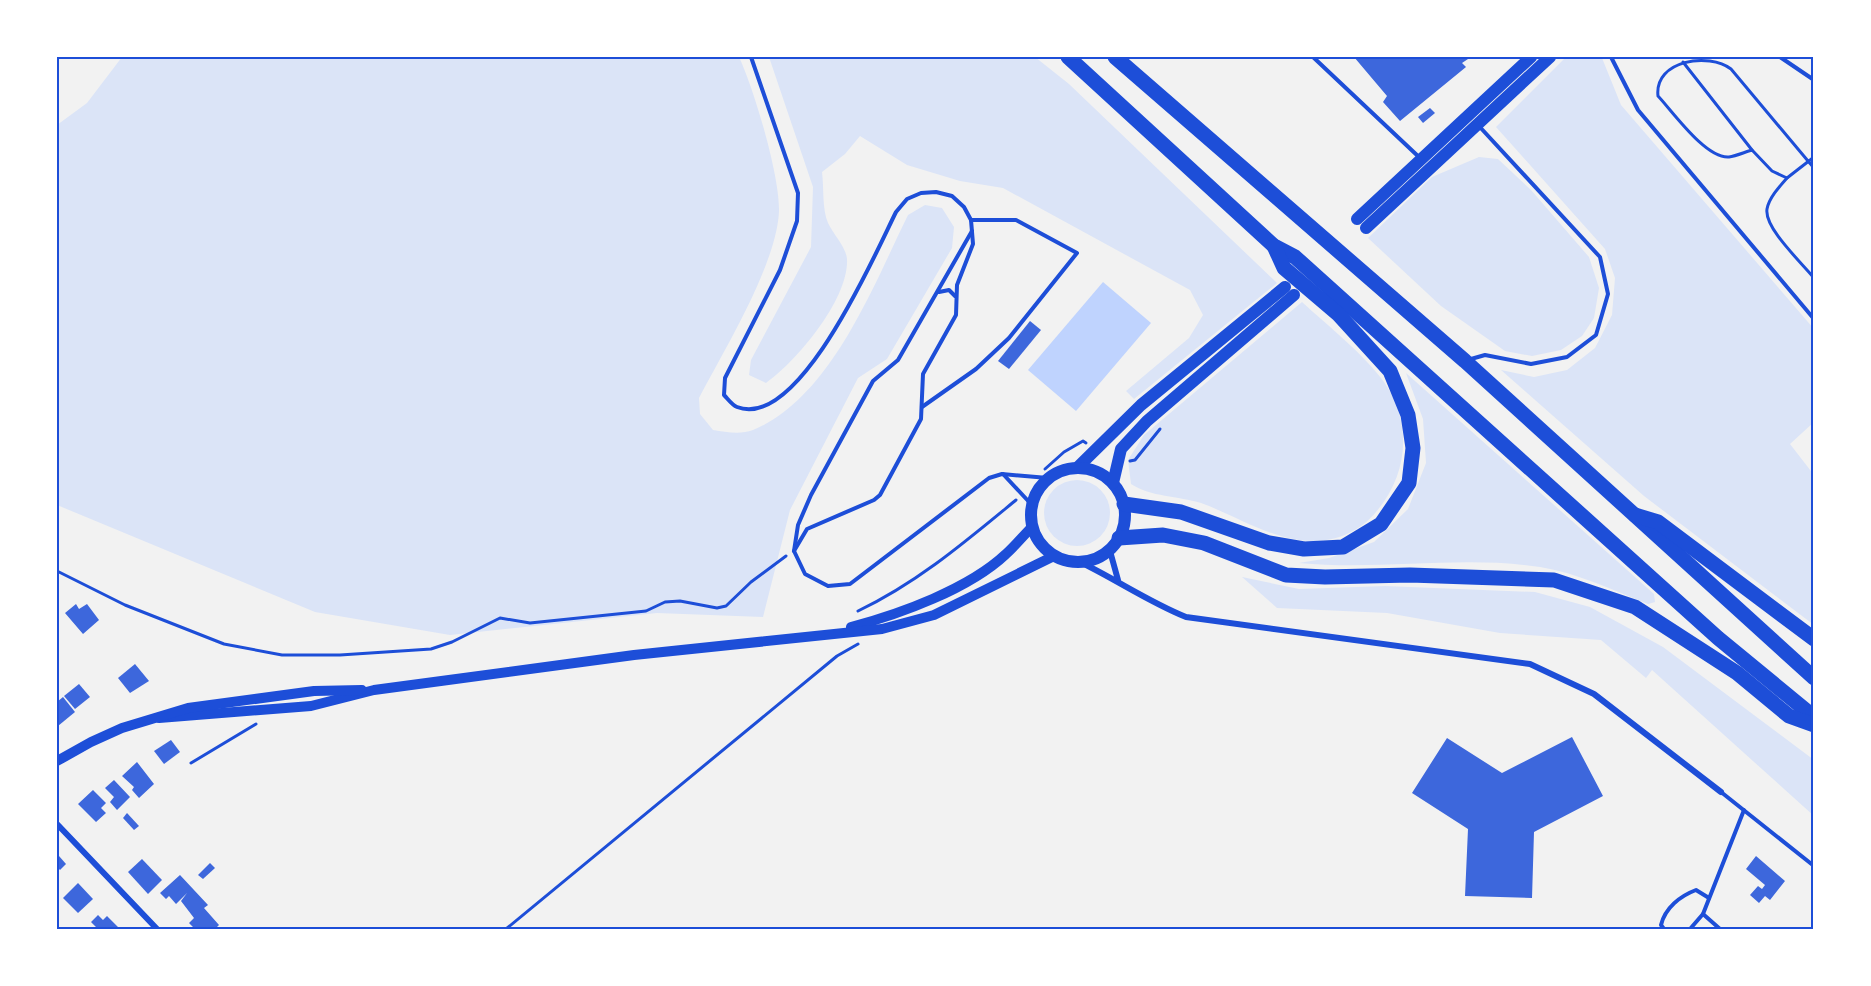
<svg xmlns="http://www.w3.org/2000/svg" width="1871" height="986" font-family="Merriweather,serif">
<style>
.green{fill:#dbe4f7}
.water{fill:#bfd3fe}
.building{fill:#3d67dc}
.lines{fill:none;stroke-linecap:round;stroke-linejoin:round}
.path{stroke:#1d4ed8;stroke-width:3}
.service{stroke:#1d4ed8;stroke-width:4}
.minor{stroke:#1d4ed8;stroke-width:6}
.tertiary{stroke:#1d4ed8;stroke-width:10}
.secondary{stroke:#1d4ed8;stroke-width:12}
.motorway{stroke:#1d4ed8;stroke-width:15}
.neatline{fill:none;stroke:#1d4ed8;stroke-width:2}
</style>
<rect width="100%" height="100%" fill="#f2f2f2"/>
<g class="green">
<path d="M 122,57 L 739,57 C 754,89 780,176 779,211 C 777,264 724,350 699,398 L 700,414 L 713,430 C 726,432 740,435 753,430 C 831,398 873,286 908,215 L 925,205 L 942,208 L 954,227 L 952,248 L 887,359 L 858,378 L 790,510 L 763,617 L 657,613 L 450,635 L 315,612 L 57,505 L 57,125 L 87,103 Z"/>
<path d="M 769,57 L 1035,57 L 1069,84 L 1277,283 L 1134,399 L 1126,391 L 1189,338 L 1203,315 L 1190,290 L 1003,188 L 960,181 L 907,165 L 860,136 L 845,154 L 822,172 C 824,187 822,209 828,223 C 833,234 846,247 847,259 C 849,299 797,361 766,383 L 749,375 L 751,360 L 811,247 L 813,187 Z"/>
<path d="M 1566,57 L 1602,58 L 1621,105 L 1814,329 L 1814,422 L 1790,444 L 1814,475 L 1814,625 L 1644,496 L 1501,370 L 1534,377 L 1567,370 L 1595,348 L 1612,315 L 1615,278 L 1605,249 L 1496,127 Z"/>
<path d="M 1479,157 L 1498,159 L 1531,190 L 1589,257 L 1599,288 L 1594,318 L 1582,336 L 1561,350 L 1532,356 L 1505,351 L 1441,306 L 1368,238 L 1432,177 Z"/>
<path d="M 1302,302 C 1328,326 1363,353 1384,382 C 1413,423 1408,475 1376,512 C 1357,535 1329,544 1299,540 C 1264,535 1234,515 1201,503 C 1178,496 1151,497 1131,484 L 1128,460 L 1144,435 Z"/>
<path d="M 1406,373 L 1654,594 L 1655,602 L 1648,604 C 1613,590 1577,573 1540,567 C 1460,555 1379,571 1299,563 L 1329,558 L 1374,542 L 1408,509 L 1426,463 L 1423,419 Z"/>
<circle cx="1077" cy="513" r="33"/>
<path d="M 1242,577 L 1299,589 L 1385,586 L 1535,592 L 1590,607 L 1663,647 L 1814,760 L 1814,816 L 1652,670 L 1646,678 L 1601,640 L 1500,633 L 1387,613 L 1277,608 Z"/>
</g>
<path class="water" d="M 1103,282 L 1151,323 L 1076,411 L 1028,370 Z"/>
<g class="building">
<path d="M 1354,57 L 1471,57 L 1462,63 L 1466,67 L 1400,121 L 1383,102 L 1387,96 Z"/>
<path d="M 1430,108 L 1435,113 L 1423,123 L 1418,117 Z"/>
<path d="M 1030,321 L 1041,330 L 1009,369 L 998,361 Z"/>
<path d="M 76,604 L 79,609 L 87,604 L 99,620 L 83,634 L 65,613 Z"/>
<path d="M 135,664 L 149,681 L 130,693 L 118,678 Z"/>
<path d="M 79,684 L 90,697 L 75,709 L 64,696 Z"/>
<path d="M 63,697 L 75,712 L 58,726 L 57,702 Z"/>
<path d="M 1572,737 L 1603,796 L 1534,832 L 1532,898 L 1465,896 L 1468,829 L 1412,793 L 1447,738 L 1502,773 Z"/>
<path d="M 171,740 L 180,752 L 164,764 L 154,751 Z"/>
<path d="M 137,762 L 154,784 L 139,798 L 132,790 L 134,787 L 122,776 Z"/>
<path d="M 114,780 L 130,797 L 117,810 L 110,802 L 114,797 L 105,788 Z"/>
<path d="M 93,790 L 106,803 L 101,808 L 106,813 L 96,822 L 78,804 Z"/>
<path d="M 127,813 L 139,826 L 134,830 L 123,818 Z"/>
<path d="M 59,856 L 66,864 L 60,870 L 57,867 Z"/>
<path d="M 1756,856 L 1785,881 L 1770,900 L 1765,896 L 1759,903 L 1750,895 L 1758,886 L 1762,889 L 1765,885 L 1746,869 Z"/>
<path d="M 142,859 L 162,880 L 148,894 L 128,872 Z"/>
<path d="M 210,863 L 215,868 L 203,879 L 198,875 Z"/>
<path d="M 180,875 L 208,905 L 204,908 L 219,925 L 215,929 L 195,929 L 189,923 L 194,918 L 181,901 L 187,893 L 176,904 L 169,896 L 166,899 L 160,893 Z"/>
<path d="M 78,883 L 93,899 L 78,913 L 63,898 Z"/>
<path d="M 98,915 L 103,920 L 107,916 L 118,927 L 115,929 L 94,929 L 96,927 L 91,922 Z"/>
</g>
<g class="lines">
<g class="path">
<path d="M 1683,62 L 1752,150"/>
<path d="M 1814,157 L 1787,178 L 1772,171 L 1752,150 C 1745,152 1736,156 1729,157 C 1706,159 1673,112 1658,96 C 1654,60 1709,52 1731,69 L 1808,161 L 1814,168"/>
<path d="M 1787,178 C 1779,187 1769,198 1767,209 C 1764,228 1802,263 1814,278"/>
<path d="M 1130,461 L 1135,460 L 1160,429"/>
<path d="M 1045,469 L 1064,452 L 1083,441 L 1086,443"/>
<path d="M 57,571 L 125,605 L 224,644 L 282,655 L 340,655 L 431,649 L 452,642 L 500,618 L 530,623 L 646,611 L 665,602 L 680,601 L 717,608 L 726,606 L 751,582 L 786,556"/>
<path d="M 858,611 C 917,583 965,542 1016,500"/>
<path d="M 191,763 L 256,724"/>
<path d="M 506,929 L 837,656 L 858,644"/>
</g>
<g class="service">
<path d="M 751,57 L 798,193 L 797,221 L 780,270 L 725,378 L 724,395 C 728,399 732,405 737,407 C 799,431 875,254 896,212 L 907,199 L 921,193 L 936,192 L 952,196 L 964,207 L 971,220 L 973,244 L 957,285 L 956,315 L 923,374 L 921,419 L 880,495 L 874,500 L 807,529 L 794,551"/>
<path d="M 1313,57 L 1420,158"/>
<path d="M 1611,57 L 1638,110 L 1814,319"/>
<path d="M 1780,57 L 1814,80"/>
<path d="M 972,231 L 898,360 L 873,381 L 811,495 L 798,525 L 794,551 L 805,574 L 828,586 L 850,584 L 989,478 L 1002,474 L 1048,478"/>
<path d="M 939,292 L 949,290 L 955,296"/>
<path d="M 1471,359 L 1485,355 L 1531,364 L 1567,357 L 1596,335 L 1608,294 L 1600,257 L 1478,125"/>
<path d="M 922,407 L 976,369 L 1009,338 L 1077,253 L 1016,220 L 971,220"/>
<path d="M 1003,474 L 1031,504"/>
<path d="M 1721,792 L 1814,866"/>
<path d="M 1664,929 L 1661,925 C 1665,908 1680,896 1696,890 L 1709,898"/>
<path d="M 1690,929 L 1703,914"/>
<path d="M 1720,929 L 1703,914 L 1744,810"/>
</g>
<g class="minor">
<path d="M 1110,551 L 1118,580"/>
<path d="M 1082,563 C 1117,580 1149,602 1186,617 L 1530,664 L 1594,694 L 1721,792"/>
<path d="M 57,824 L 157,929"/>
</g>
<g class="tertiary">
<path d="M 851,627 C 900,614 969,589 1006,554 C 1015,546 1023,536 1032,527"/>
<path d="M 159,718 L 311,706 L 374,690 L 634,655 L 882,629 L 934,615 L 1054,556"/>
<path d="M 57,761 L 91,742 L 122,728 L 188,708 L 314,691 L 362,690"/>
</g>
<g class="secondary">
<path d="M 1357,219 L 1531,57"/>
<path d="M 1366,228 L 1550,57"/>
<path d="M 1078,467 L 1141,405 L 1285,287"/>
<circle cx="1078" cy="515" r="47"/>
<path d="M 1113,483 L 1121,449 L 1147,421 L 1294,295"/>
</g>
<g class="motorway">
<path d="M 1068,57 L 1274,246 L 1295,257 L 1718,638 L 1814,717"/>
<path d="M 1115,57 L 1465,361 L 1814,678"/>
<path d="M 1124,504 L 1181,512 L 1269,543 L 1304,549 L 1343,547 L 1381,524 L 1409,483 L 1413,448 L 1408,415 L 1390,371 L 1338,314 L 1284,268 L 1274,246"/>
<path d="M 1635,515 L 1658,522 L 1814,639"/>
<path d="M 1119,538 L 1163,535 L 1204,543 L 1286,575 L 1325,577 L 1410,575 L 1554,580 L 1635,607 L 1737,673 L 1789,716 L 1814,725"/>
</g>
</g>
<rect width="1871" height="986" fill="none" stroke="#ffffff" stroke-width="117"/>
<rect x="58" y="58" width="1754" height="870" class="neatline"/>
</svg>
